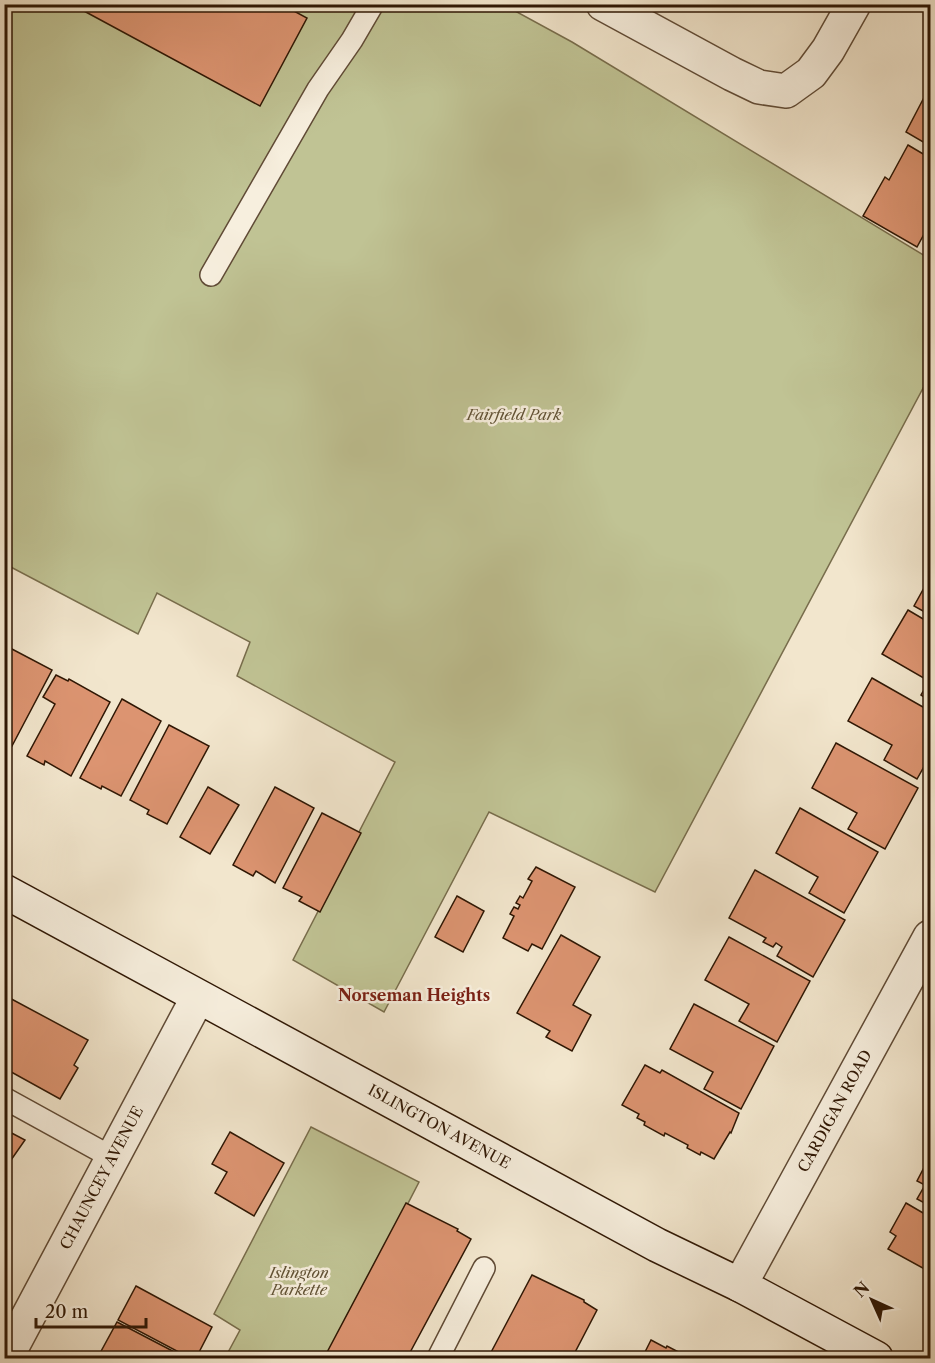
<svg xmlns="http://www.w3.org/2000/svg" width="935" height="1363" font-family="'Libre Caslon Text',serif">
<style>
.green{fill:#c0c394;stroke:#786d4c;stroke-width:1.5}
.building{fill:#dc9471;stroke:#2f1704;stroke-width:1.5}
.lines{fill:none;stroke-linecap:round;stroke-linejoin:round}
.lane-casing{stroke:#604b36;stroke-width:24}
.street-casing{stroke:#604b36;stroke-width:36}
.secondary-casing{stroke:#2f1704;stroke-width:36}
.lane{stroke:#f7efde;stroke-width:21}
.street{stroke:#f7efde;stroke-width:33}
.secondary{stroke:#f7efde;stroke-width:33}
.labels{text-anchor:middle;stroke-width:5;stroke-linejoin:round;paint-order:stroke}
.park-label{font-size:15px;font-style:italic;fill:#625336;stroke:#f7efde}
.street-label{font-size:15px;fill:#2f1704;stroke:#f7efde}
.neighbourhood-label{font-size:16px;font-weight:bold;fill:#7a1f14;stroke:#f7efde}
</style>
<rect width="100%" height="100%" fill="#f2e6cd"/>
<filter id="stains"><feTurbulence type="fractalNoise" baseFrequency=".00333" numOctaves="4"/><feColorMatrix values="0 0 0 0 .2 0 0 0 0 .09 0 0 0 0 .02 0 0 0 .5 -.17"/></filter>
<radialGradient id="worn" r=".72"><stop offset=".6" stop-color="#630" stop-opacity="0"/><stop offset="1" stop-color="#630" stop-opacity=".3"/></radialGradient>
<g class="green">
<path d="M 4,5 L 504,5 L 572,42 L 930,259 L 930,375 L 655,892 L 489,812 L 384,1012 L 293,960 L 395,762 L 237,676 L 250,642 L 157,593 L 138,634 L 5,564 Z"/>
<path d="M 311,1127 L 419,1182 L 328,1358 L 225,1358 L 240,1330 L 214,1314 Z"/>
</g>
<g class="building">
<path d="M 71,4 L 281,4 L 307,18 L 260,106 Z"/>
<path d="M 930,86 L 930,146 L 906,132 Z"/>
<path d="M 908,145 L 930,158 L 930,223 L 917,247 L 863,216 L 885,177 L 889,180 Z"/>
<path d="M 930,577 L 930,615 L 914,606 Z"/>
<path d="M 908,610 L 930,623 L 930,701 L 921,695 L 929,681 L 882,654 Z"/>
<path d="M 10,648 L 52,670 L 12,746 L 4,741 L 4,659 Z"/>
<path d="M 56,675 L 68,681 L 69,679 L 110,702 L 71,776 L 45,761 L 44,765 L 27,756 L 55,704 L 43,697 Z"/>
<path d="M 872,678 L 930,711 L 930,756 L 917,779 L 884,760 L 892,745 L 848,721 Z"/>
<path d="M 122,699 L 161,721 L 121,796 L 102,786 L 101,789 L 80,778 Z"/>
<path d="M 169,725 L 209,746 L 167,824 L 147,814 L 149,810 L 130,800 Z"/>
<path d="M 836,743 L 918,788 L 885,849 L 848,829 L 857,813 L 812,788 Z"/>
<path d="M 208,787 L 239,805 L 210,854 L 180,837 Z"/>
<path d="M 275,787 L 314,808 L 275,883 L 256,871 L 253,876 L 233,865 Z"/>
<path d="M 800,808 L 878,852 L 844,913 L 809,893 L 818,877 L 776,853 Z"/>
<path d="M 322,813 L 361,833 L 320,912 L 299,901 L 302,897 L 283,888 Z"/>
<path d="M 536,867 L 575,887 L 542,949 L 532,944 L 528,951 L 503,938 L 514,916 L 510,914 L 514,907 L 518,909 L 520,905 L 516,903 L 520,896 L 523,898 L 532,881 L 528,879 Z"/>
<path d="M 755,870 L 845,920 L 813,977 L 777,956 L 782,947 L 776,943 L 773,947 L 763,942 L 766,938 L 729,918 Z"/>
<path d="M 457,896 L 484,911 L 463,952 L 435,937 Z"/>
<path d="M 561,935 L 600,957 L 573,1005 L 591,1015 L 572,1051 L 546,1037 L 550,1031 L 517,1013 Z"/>
<path d="M 729,937 L 810,981 L 777,1042 L 739,1021 L 749,1004 L 705,980 Z"/>
<path d="M 4,995 L 88,1040 L 74,1065 L 78,1068 L 60,1099 L 4,1068 Z"/>
<path d="M 694,1004 L 774,1046 L 741,1109 L 704,1089 L 713,1072 L 670,1049 Z"/>
<path d="M 645,1065 L 660,1073 L 662,1070 L 739,1113 L 731,1133 L 730,1132 L 714,1159 L 701,1152 L 700,1155 L 687,1148 L 688,1145 L 665,1133 L 664,1136 L 644,1125 L 645,1122 L 637,1118 L 639,1114 L 622,1105 Z"/>
<path d="M 4,1129 L 25,1140 L 4,1170 Z"/>
<path d="M 230,1132 L 284,1163 L 254,1216 L 215,1193 L 227,1172 L 212,1164 Z"/>
<path d="M 930,1156 L 930,1206 L 917,1199 L 925,1185 L 917,1181 Z"/>
<path d="M 406,1203 L 458,1229 L 457,1231 L 471,1239 L 407,1358 L 324,1358 Z"/>
<path d="M 906,1203 L 930,1217 L 930,1272 L 888,1249 L 896,1236 L 890,1232 Z"/>
<path d="M 532,1275 L 584,1300 L 584,1302 L 597,1310 L 572,1358 L 488,1358 Z"/>
<path d="M 136,1286 L 212,1327 L 196,1358 L 190,1358 L 118,1320 Z"/>
<path d="M 117,1322 L 186,1358 L 105,1358 L 99,1355 Z"/>
<path d="M 651,1340 L 666,1348 L 667,1346 L 690,1358 L 642,1358 Z"/>
</g>
<g class="lines">
<defs>
<g id="lane">
<path d="M 211,275 L 318,89 L 352,40 L 373,4"/>
<path d="M 4,1098 L 113,1158"/>
<path d="M 438,1358 L 484,1268"/>
</g>
<g id="street">
<path d="M 603,4 L 732,74 L 759,87 L 786,91 L 811,73 L 828,50 L 854,4"/>
<path id="s1" d="M 740,1285 L 930,937"/>
<path id="s2" d="M 6,1358 L 198,997"/>
</g>
<g id="secondary">
<path id="s3" d="M 4,891 L 657,1245 L 740,1285 L 876,1358"/>
</g>
</defs>
<use href="#lane" class="lane-casing"/>
<use href="#street" class="street-casing"/>
<use href="#secondary" class="secondary-casing"/>
<use href="#lane" class="lane"/>
<use href="#street" class="street"/>
<use href="#secondary" class="secondary"/>
</g>
<g class="labels">
<g class="park-label">
<text x="514" y="420">Fairfield Park</text>
<text x="299" y="1278">Islington<tspan x="299" dy="17">Parkette</tspan></text>
</g>
<g class="street-label">
<text dy="5" stroke="none"><textPath href="#s1" startOffset="198">CARDIGAN ROAD</textPath></text>
<text dy="5" stroke="none"><textPath href="#s3" startOffset="495">ISLINGTON AVENUE</textPath></text>
<text dy="5" stroke="none"><textPath href="#s2" startOffset="204">CHAUNCEY AVENUE</textPath></text>
</g>
<g class="neighbourhood-label">
<text x="414" y="1001">Norseman Heights</text>
</g>
</g>
<rect width="935" height="1363" fill="none" stroke="#f2e6cd" stroke-width="24"/>
<rect x="6" y="6" width="923" height="1351" fill="none" stroke="#2f1704" stroke-width="3"/>
<rect x="12" y="12" width="911" height="1339" fill="none" stroke="#2f1704" stroke-width="1.5"/>
<g transform="translate(872 1300) rotate(315)" stroke="#f7efde" stroke-width="4.5" paint-order="stroke">
<path d="M0-4.5L10 22L0 15L-10 22Z" fill="#2f1704"/>
<text y="-9" font-size="16" font-weight="bold" text-anchor="middle" fill="#2f1704">N</text>
</g>
<path d="M36 1318v9h110v-9" fill="none" stroke="#2f1704" stroke-width="3"/>
<text x="45" y="1318" font-size="18" fill="#2f1704" stroke="#f7efde" stroke-width="4.5" paint-order="stroke">20 m</text>
<rect width="100%" height="100%" filter="url(#stains)"/>
<rect width="100%" height="100%" fill="url(#worn)"/>
</svg>
